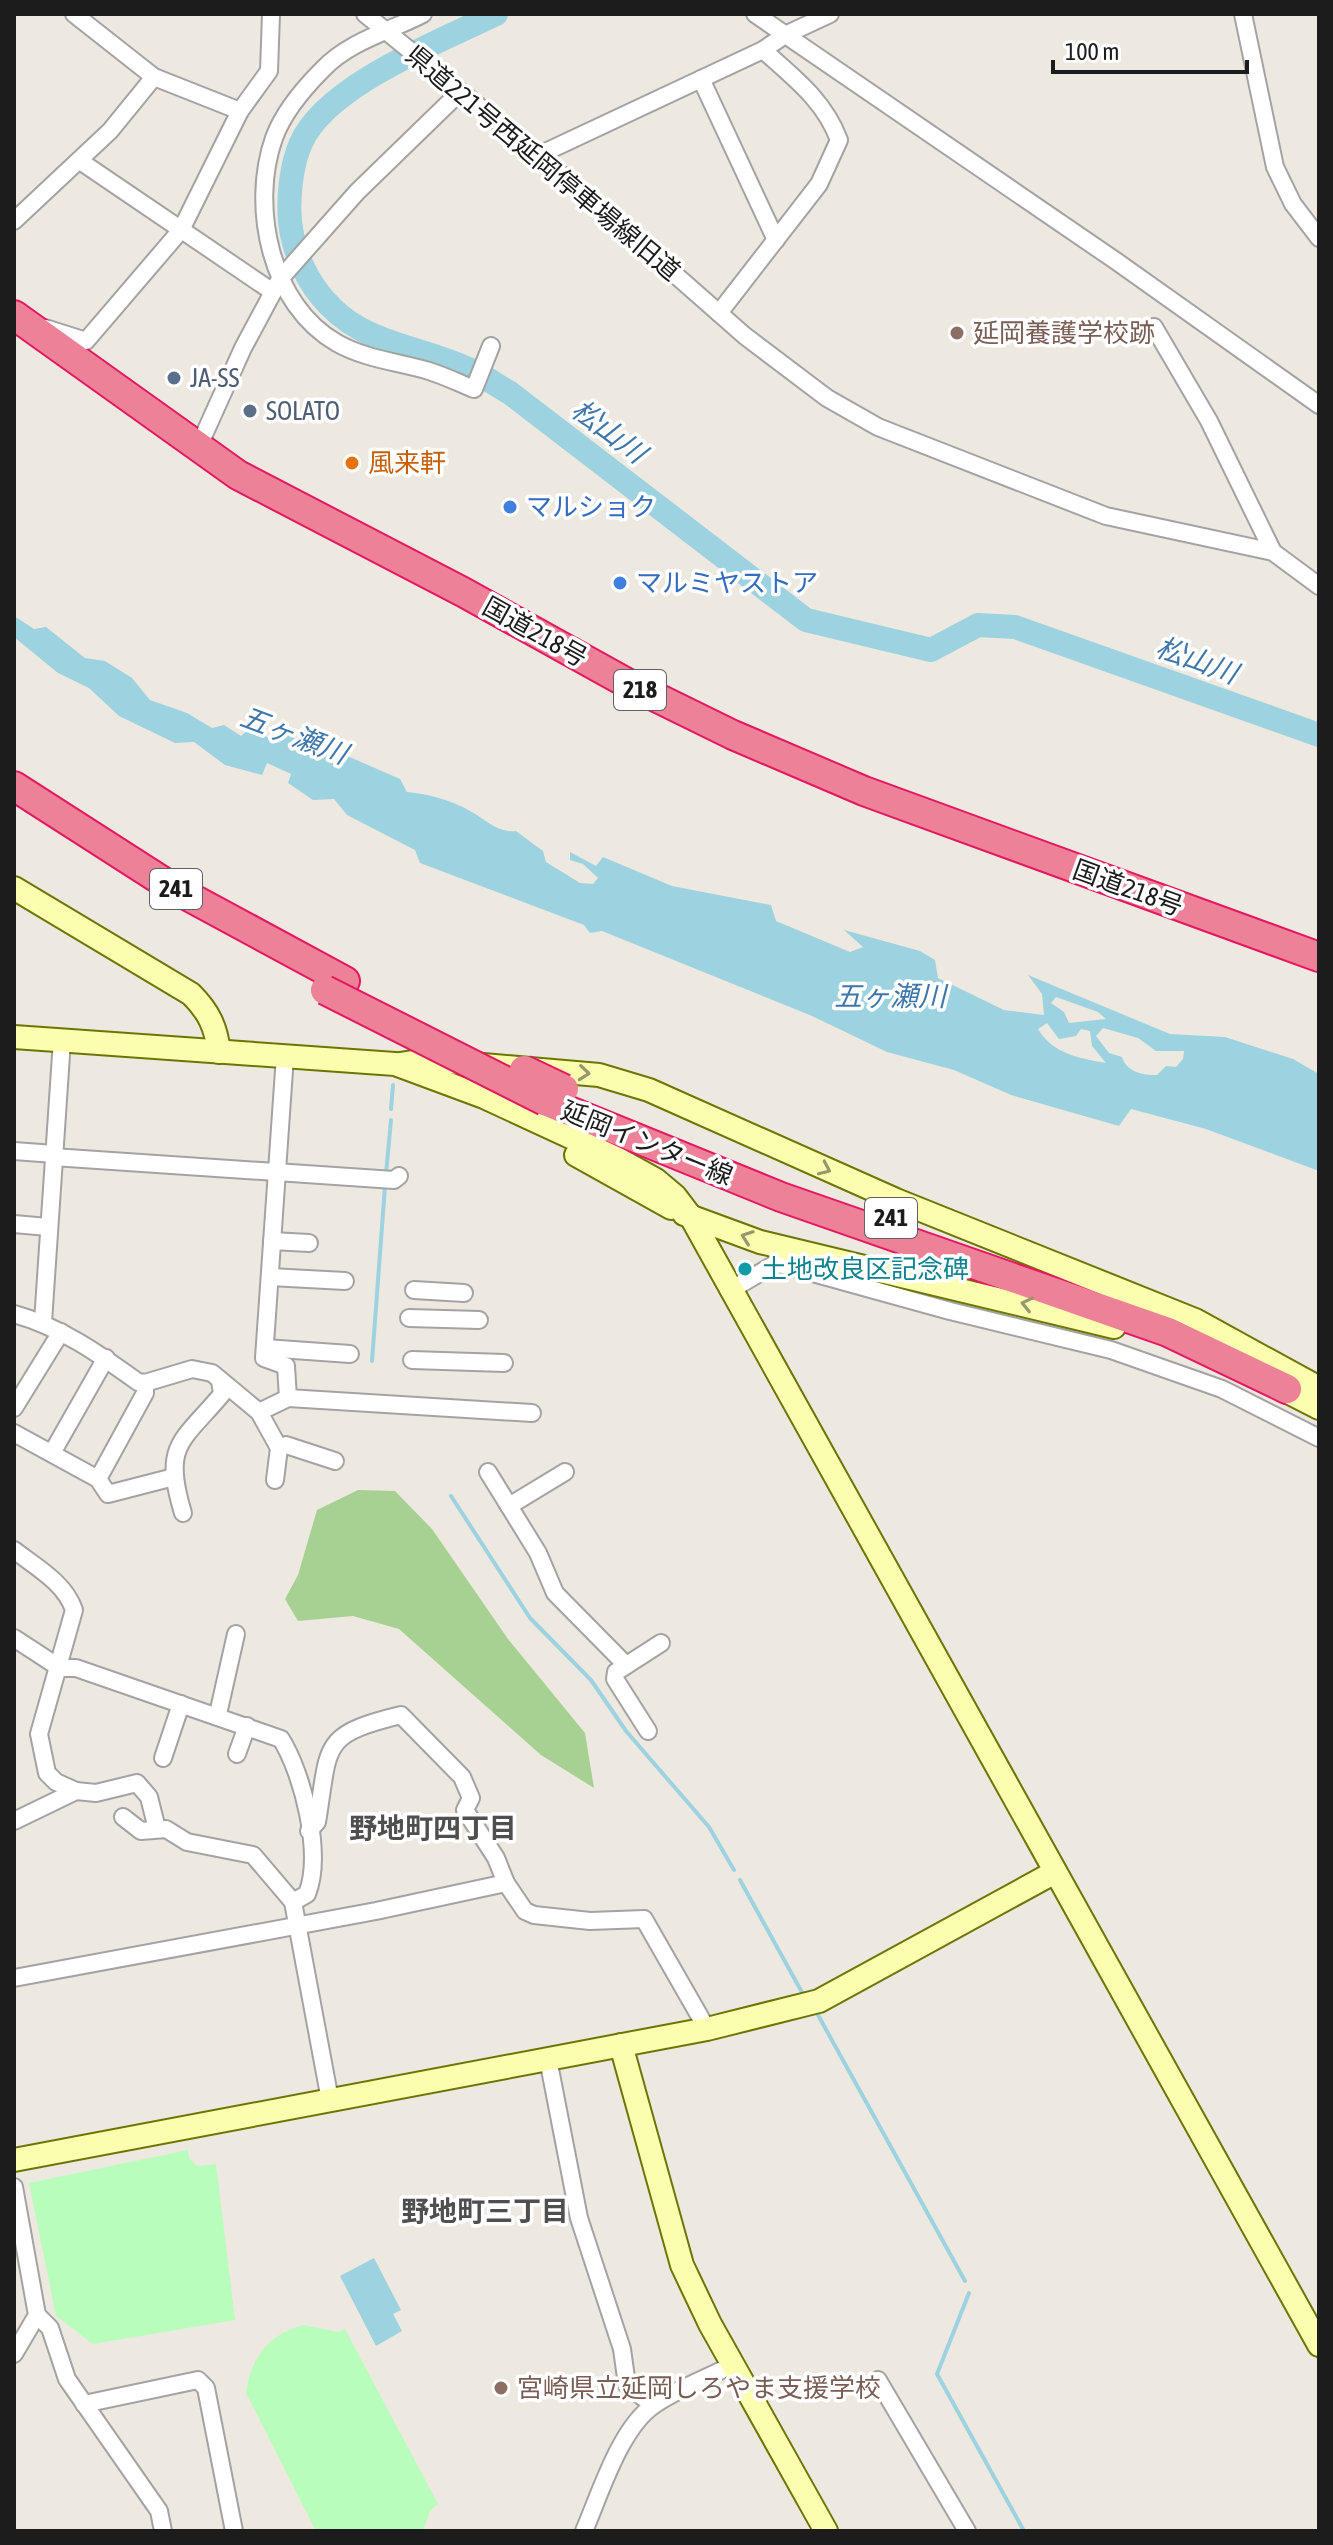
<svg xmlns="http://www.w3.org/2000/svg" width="1333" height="2545" font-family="'Asap Condensed','Noto Sans JP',sans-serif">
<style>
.forest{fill:#a6d192}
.park{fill:#b8fdbc}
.water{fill:#9dd2e0;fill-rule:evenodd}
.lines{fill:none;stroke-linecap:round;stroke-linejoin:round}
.stream{stroke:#9dd2e0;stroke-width:4}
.river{stroke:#9dd2e0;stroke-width:24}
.street-casing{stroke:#a3a3a3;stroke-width:20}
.secondary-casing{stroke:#6b7600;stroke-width:26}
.highway-casing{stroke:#e41661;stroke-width:32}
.street{stroke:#fff;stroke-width:16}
.secondary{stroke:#fcfeaf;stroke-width:22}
.highway{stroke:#ed8197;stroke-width:28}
.highway-bridge-casing{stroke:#e41661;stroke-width:32;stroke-linecap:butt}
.highway-bridge{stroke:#ed8197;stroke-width:28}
.oneway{stroke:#97986d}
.education-dot{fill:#8d6e63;stroke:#fff;stroke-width:3}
.service-dot{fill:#5c6f8a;stroke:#fff;stroke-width:3}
.food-dot{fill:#e8710a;stroke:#fff;stroke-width:3}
.shop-dot{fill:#3f7fe0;stroke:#fff;stroke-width:3}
.culture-dot{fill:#0f9aa8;stroke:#fff;stroke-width:3}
.labels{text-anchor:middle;stroke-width:7;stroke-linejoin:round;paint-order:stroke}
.shield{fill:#fff;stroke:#606060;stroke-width:2}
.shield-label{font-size:24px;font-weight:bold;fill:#1c1c1c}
.street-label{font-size:26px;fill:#1c1c1c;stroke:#fff}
.education-label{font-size:26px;fill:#785e54;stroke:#fff;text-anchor:start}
.service-label{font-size:26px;fill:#4e5e75;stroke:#fff;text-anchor:start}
.food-label{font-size:26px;fill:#c56008;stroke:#fff;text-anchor:start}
.shop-label{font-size:26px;fill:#366cbe;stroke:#fff;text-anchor:start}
.culture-label{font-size:26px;fill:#0d838f;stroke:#fff;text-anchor:start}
.water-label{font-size:28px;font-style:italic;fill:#4077aa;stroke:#fff}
.neighbourhood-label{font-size:28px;font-weight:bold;fill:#4f4f4f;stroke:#fff}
</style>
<rect width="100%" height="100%" fill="#eee9e0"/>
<path class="forest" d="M 358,1490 L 395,1491 L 432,1529 L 508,1639 L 585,1733 L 594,1788 L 541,1755 L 399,1629 L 353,1616 L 298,1621 L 285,1599 L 298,1575 L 317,1510 Z"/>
<g class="park">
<path d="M 188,2150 L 189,2158 L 197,2166 L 216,2164 L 235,2320 L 93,2344 L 56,2316 L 29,2183 Z"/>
<path d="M 304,2325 L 338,2332 L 345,2329 L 438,2504 L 430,2511 L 423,2531 L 316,2531 L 246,2393 C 250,2359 269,2333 304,2325 Z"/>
</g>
<g class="water">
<path d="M 14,616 L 34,629 L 46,627 L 85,658 L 105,661 L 132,678 L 150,700 L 187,713 L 212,728 L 224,725 L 241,736 L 249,729 L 279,742 L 273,727 L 297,740 L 313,741 L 400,779 L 407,792 C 429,794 451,800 470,811 C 487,820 497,833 516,831 L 543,851 L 546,862 L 580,883 L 593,884 L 598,878 L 583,864 L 570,860 L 570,852 L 596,866 L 603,857 L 672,886 L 771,905 L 776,921 L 850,952 L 863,947 L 844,930 L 920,951 L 935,960 L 938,978 L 1004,1010 L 1044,1015 L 1042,994 L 1028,975 L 1170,1034 L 1225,1037 L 1293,1059 L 1319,1074 L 1319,1171 L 1206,1129 L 1131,1109 L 1119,1126 L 1011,1095 L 954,1070 L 887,1052 L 812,1016 L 602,931 L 590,933 L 584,925 L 420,863 L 415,850 L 347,815 L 334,799 L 313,800 L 288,783 L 291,774 L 267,763 L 262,775 L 225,765 L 194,742 L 175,743 L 119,716 L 89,688 L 58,673 L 14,637 ZM 1056,997 L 1098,1012 L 1106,1019 L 1069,1023 L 1064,1012 L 1051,1003 ZM 1047,1023 L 1059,1039 L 1076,1036 L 1081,1029 L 1090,1031 L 1092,1046 L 1106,1063 C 1079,1058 1053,1054 1038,1029 ZM 1103,1028 L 1138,1038 L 1156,1051 L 1184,1051 L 1183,1059 L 1176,1067 L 1166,1066 L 1157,1075 C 1143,1076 1126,1071 1122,1057 L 1109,1053 L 1096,1036 Z"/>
<path d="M 374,2258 L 401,2310 L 393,2314 L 402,2331 L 376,2346 L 340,2276 Z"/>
</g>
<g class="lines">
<g class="stream">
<path d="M 391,1109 L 393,1085"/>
<path d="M 386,1174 L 391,1120"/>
<path d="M 372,1361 L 385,1186"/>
<path d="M 451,1496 L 530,1618 L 591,1680 L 626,1731 L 709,1827 L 734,1870"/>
<path d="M 740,1880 L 804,1996"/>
<path d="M 818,2015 L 965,2281"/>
<path d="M 969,2293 L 937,2374 L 1024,2531"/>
</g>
<path class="river" d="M 496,14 C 441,41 326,85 301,143 C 291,165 288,198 290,221 C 293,252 308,285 331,307 C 368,345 422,347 468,369 C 483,375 496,385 510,393 L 806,620 L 931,650 L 978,625 L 1015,627 L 1319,735"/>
<defs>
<g id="street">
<path d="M 74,14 L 154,77 L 240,111 L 269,71 L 271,14"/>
<path d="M 365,14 L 539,155 L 745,336 L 827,398 L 878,427 L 1106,516 L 1273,552 L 1319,586"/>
<path d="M 423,14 C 390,31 350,41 323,69 C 305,87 283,113 274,138 C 250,206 270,305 337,343 C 365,359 399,362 429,371 C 445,376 459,383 474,389 L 491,346"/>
<path d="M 755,14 L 1116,261 L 1319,405"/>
<path d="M 1243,14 L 1275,167 L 1293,204 L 1319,238"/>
<path d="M 701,79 L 776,240"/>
<path d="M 539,155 L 763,50 L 785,35 L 830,14"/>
<path d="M 80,161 L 273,292"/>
<path d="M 14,221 L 110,131 L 154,77"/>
<path d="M 719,313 L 819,184 L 839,140 C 824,100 794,78 763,50"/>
<path d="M 1154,327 L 1209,421 L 1273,552"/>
<path d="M 45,328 L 86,341 L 181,230 L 240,111"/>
<path d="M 198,448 L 243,348 L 280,279 L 357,192 L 460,92"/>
<path d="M 285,1056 L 264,1358 L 286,1366 L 288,1398 L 532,1413"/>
<path d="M 14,1151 L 54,1154"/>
<path d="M 53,1157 L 394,1180 L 399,1176"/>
<path d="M 14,1224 L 48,1227"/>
<path d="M 272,1241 L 309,1243"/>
<path d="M 270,1277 L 345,1281"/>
<path d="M 414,1290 L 464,1293"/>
<path d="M 729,1291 L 775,1264 L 784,1265 L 950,1311 L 1111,1350 L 1222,1389 L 1319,1438"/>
<path d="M 14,1314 C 61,1327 99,1354 138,1382 L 145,1383 L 192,1369 L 212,1373 L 259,1412 L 279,1448"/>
<path d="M 409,1318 L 479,1320"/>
<path d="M 43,1322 L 62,1040"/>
<path d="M 265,1348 L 350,1354"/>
<path d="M 412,1360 L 504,1363"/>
<path d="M 14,1408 L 61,1332"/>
<path d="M 259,1412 L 288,1398"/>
<path d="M 14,1433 L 98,1479 L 108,1494 L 174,1477"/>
<path d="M 52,1453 L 106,1358"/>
<path d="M 488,1472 L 538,1553 L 555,1593 L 626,1665"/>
<path d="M 98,1479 L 145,1393 L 145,1383"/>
<path d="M 275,1480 L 279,1448 L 286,1445 L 335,1461"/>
<path d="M 509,1506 L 565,1472"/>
<path d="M 183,1513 C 162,1444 182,1442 222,1394 L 220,1380"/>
<path d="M 14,1550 C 36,1567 65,1583 74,1610 L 39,1734 L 47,1773 L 56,1782 L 76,1791 L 14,1821"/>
<path d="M 14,1638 L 60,1668 L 76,1668 L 281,1739 C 303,1774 323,1854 307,1894 L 293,1902"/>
<path d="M 218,1714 L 236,1634"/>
<path d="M 648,1731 L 615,1679 L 616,1672 L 661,1643"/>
<path d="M 237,1754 L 247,1726"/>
<path d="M 163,1758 L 181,1704"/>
<path d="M 76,1791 L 96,1793 L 137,1783 L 149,1797 L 157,1829"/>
<path d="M 123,1817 L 141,1831 L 166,1829 L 187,1842 L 253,1855 L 293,1902 L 330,2100"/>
<path d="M 309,1831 L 317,1822 C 330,1745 319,1735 401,1715 L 462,1777 L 471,1798 L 465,1810 L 496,1858 L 506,1883"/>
<path d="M 14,1978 L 376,1911 L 506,1883 L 525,1911 L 534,1915 L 590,1921 L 644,1919 L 707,2029"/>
<path d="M 548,2059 L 579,2218 L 622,2349 L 627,2385 L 653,2405"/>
<path d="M 14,2187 L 37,2315 L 14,2354"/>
<path d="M 37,2315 L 50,2328 L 67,2379 L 159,2511 L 163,2531"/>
<path d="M 878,2380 L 967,2531"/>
<path d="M 84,2404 L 198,2380 L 206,2388 L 234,2531"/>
<path d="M 584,2531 C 600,2494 620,2428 654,2405 C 677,2389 707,2378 732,2365"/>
</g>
<g id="secondary">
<path d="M 14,888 L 191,994 C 209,1012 216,1027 219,1052"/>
<path d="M 14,1037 L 395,1064 L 484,1097 L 618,1159 L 656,1180 L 675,1196 L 691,1217 L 1319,2345"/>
<path d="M 400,1064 L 425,1060 L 599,1075 L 649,1090 L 896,1200 L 1195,1320 L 1319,1388"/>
<path d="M 576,1155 L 671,1208"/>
<path d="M 684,1214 L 760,1242 L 1114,1327"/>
<path d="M 1274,1385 L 1319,1408"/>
<path d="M 621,2045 L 682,2265 L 710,2324 L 826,2531"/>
<path d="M 14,2160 L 707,2029 L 819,2001 L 1055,1872"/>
</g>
<g id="highway">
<path d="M 14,315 L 238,475 L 463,592 L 627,683 L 733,735 L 864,791 L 1319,957"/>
<path d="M 14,786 L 173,888 L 345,981"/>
<path d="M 545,1101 L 781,1197 L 1168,1332 L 1287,1389"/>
</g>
</defs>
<use href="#street" class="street-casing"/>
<use href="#secondary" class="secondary-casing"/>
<use href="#highway" class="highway-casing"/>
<use href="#street" class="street"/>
<use href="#secondary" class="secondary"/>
<use href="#highway" class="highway"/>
<defs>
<g id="highway-bridge">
<path d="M 325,990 L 545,1101"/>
<path d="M 524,1070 L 564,1089"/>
</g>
</defs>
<use href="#highway-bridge" class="highway-bridge-casing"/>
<use href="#highway-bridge" class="highway-bridge"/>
</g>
<defs><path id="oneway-chevron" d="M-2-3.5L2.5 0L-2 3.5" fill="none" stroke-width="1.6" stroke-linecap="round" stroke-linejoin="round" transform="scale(2)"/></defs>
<g class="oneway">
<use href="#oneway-chevron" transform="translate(584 1073) rotate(6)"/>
<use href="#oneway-chevron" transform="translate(825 1169) rotate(24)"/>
<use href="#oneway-chevron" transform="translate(747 1237) rotate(-160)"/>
<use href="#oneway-chevron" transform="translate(1027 1304) rotate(-167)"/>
</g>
<g class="education-dot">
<circle cx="957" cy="333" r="8"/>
<circle cx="501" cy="2388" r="8"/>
</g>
<g class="service-dot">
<circle cx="174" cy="378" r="8"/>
<circle cx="250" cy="411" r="8"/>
</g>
<circle class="food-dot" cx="352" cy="463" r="8"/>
<g class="shop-dot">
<circle cx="510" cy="507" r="8"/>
<circle cx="620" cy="583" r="8"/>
</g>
<circle class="culture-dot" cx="745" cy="1269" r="8"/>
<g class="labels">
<g class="shield">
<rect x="614" y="670" width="52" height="40" rx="6"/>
<rect x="150" y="869" width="52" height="40" rx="6"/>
<rect x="865" y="1198" width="52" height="40" rx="6"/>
</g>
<g class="shield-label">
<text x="640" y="698">218</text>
<text x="176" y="897">241</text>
<text x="891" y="1226">241</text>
</g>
<g class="street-label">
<text transform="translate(543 163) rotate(40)" y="9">県道221号西延岡停車場線旧道</text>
<text transform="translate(535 632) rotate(29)" y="9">国道218号</text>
<text transform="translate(1128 888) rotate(20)" y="9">国道218号</text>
<text transform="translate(647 1143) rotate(22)" y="9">延岡インター線</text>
</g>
<g class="education-label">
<text x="973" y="342">延岡養護学校跡</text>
<text x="517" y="2397">宮崎県立延岡しろやま支援学校</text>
</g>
<g class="service-label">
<text x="190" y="387">JA-SS</text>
<text x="266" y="420">SOLATO</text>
</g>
<g class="food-label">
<text x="368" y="472">風来軒</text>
</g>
<g class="shop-label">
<text x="526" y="516">マルショク</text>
<text x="636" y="592">マルミヤストア</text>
</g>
<g class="culture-label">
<text x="761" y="1278">土地改良区記念碑</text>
</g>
<g class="water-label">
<text transform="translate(609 431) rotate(37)" y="10">松山川</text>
<text transform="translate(1197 660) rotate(20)" y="10">松山川</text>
<text transform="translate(294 735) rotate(21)" y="10">五ヶ瀬川</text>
<text x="890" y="1006">五ヶ瀬川</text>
</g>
<g class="neighbourhood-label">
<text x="433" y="1838">野地町四丁目</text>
<text x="485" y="2221">野地町三丁目</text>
</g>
</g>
<rect width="1333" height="2545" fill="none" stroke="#1c1c1c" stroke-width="32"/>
<path d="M1053 60v12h194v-12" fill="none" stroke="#1c1c1c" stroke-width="4"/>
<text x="1065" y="60" font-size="24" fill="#1c1c1c" stroke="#ffffff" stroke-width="6" paint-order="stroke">100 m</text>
</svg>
